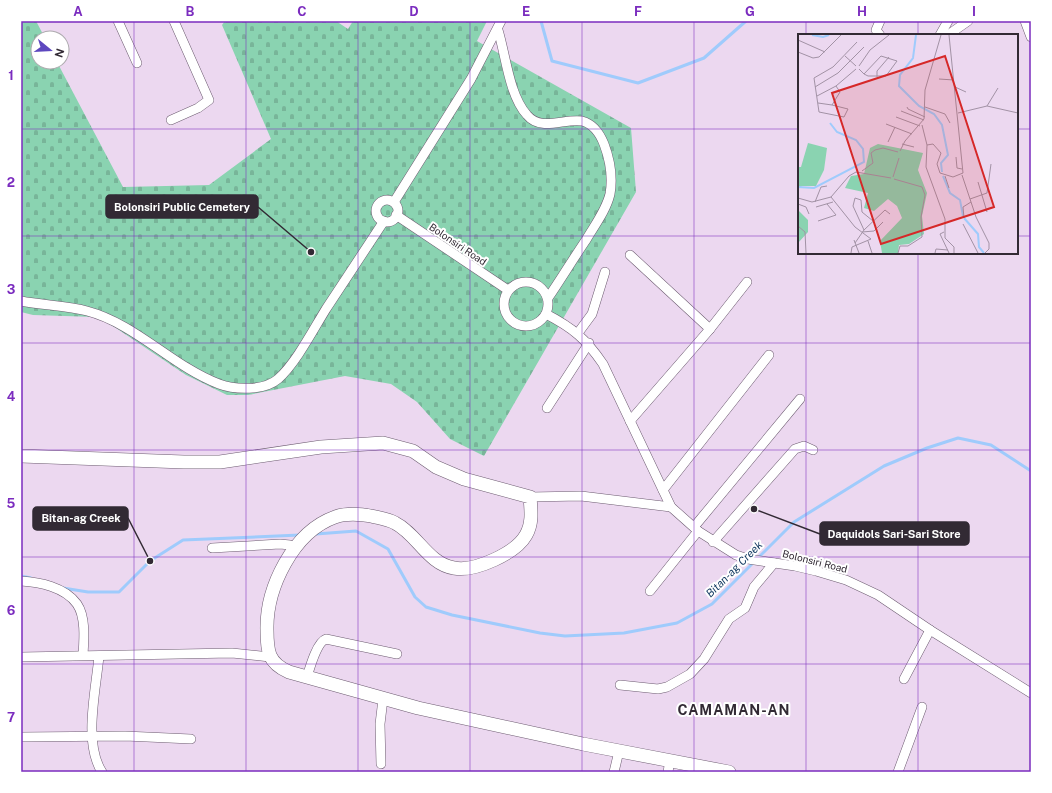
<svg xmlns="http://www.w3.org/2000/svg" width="1052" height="793" font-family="'Public Sans',sans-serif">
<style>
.cemetery{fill:url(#cemetery-stones)}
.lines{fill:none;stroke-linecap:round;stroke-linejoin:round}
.stream{stroke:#9fcbfc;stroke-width:3}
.minor-casing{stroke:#6d5c71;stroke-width:10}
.secondary-casing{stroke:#6d5c71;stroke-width:14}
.minor{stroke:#fff;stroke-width:9}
.secondary{stroke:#fff;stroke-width:13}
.grid{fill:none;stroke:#7b2cbf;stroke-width:1;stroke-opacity:0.55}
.labels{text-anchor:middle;stroke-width:4;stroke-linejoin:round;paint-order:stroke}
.street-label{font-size:10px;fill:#322a34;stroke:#fff}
.water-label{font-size:11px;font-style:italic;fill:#143a61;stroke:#fff}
.district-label{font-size:14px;font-weight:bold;letter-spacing:1px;fill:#322a34;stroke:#fff}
.inset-river{fill:none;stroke:#9fcbfc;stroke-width:2}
.inset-road{fill:none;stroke:#a292a5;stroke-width:1}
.view{fill:#d62828;fill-opacity:0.15;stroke:#d62828;stroke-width:2}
.inset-edge{fill:none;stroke:#322a34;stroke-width:2}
.leader{fill:none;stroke:#322a34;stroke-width:1.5}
.callout-dot{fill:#322a34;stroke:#fff;stroke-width:1.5}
.callout{fill:#322a34;stroke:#322a34;stroke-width:1.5}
.callout-label{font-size:11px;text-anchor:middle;font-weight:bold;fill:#fff}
.neatline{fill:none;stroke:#7b2cbf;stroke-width:1.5}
.grid-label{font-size:13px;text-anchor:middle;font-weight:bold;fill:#7b2cbf}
</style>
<defs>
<pattern id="cemetery-stones" width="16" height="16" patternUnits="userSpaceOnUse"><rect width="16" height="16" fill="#8ad3b1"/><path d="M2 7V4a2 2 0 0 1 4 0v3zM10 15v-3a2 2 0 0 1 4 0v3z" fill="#78b599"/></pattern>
</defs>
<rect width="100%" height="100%" fill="#ecd8f0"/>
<path class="cemetery" d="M 21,21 L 36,21 L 45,38 L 38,38 L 38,62 L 57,62 L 123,187 L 209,185 L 271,139 L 222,25 L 225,21 L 336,21 L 348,29 L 353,21 L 487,21 L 477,41 L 631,128 L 636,192 L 484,456 L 450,439 L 417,402 L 391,384 L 345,376 L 248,395 L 227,395 L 186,375 L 116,328 L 96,317 L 33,315 L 21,312 Z"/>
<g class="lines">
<g class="stream">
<path d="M 541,21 L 552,61 L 638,83 L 704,58 L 746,21"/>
<path d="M 316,534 L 356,531 L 388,549 L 415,597 L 426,607 L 452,615 L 540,633 L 565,636 L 624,633 L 677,623 L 712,604 L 794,522 L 884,466 L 927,448 L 958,438 L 991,445 L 1031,471"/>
<path d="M 21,576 L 31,578"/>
<path d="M 63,588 L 88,592 L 119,592 L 150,561 L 183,540 L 300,535"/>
</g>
<defs>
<g id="minor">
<path d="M 118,21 L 137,63"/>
<path d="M 1025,21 L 1031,37"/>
<path d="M 498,30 C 506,56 509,95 527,115 C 541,132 564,118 582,121 C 594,124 600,134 604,144 C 610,160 613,177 610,194 C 606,211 594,226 586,240 C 573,259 561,279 548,298"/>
<path d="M 880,35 L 876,30 L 880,21"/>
<path d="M 940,35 L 948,21"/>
<path d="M 948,35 L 968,21"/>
<path d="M 171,120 L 198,108 L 209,100 L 174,21"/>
<circle cx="387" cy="211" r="11"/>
<path d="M 394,202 L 471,79 L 501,21"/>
<path d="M 396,215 L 508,290"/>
<path d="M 630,255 L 710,329"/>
<circle cx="526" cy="304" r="22"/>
<path d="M 21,301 C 42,305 68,306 87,311 C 136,324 172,366 219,384 C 235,390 264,391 278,379 C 296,363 313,330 326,309 C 345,280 365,250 384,221"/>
<path d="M 546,314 C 573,328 586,339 603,364 L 671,507 L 698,531 L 736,555 L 748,559 L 795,566 L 816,571 L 846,580 L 878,595 L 930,630 L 1031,693"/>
<path d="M 578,333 L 592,314 L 605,272"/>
<path d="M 547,408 L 589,343"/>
<path d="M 630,421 L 710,329 L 747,282"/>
<path d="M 663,490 L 769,355"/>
<path d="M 530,497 L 581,496 L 671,507"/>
<path d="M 694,527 L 800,399"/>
<path d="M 713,542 L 795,449 L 804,446 L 813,450"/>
<path d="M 212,548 L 280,544 L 290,545 L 295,548"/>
<path d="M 21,581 C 39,582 65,587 77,604 C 86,617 84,640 83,655"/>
<path d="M 650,591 L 698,531"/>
<path d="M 99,656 C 96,690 83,743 102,772"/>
<path d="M 21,657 L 232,653 L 270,657"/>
<path d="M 307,677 C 310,667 317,642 326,639 L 397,654"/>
<path d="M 904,679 L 930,630"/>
<path d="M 620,685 L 658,689 L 667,687 L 690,674 L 704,659 L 729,619 L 745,608 L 754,587 L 774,563"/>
<path d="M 21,737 L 125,736 L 191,739"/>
<path d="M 381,764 L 380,724 L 383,699"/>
<path d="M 614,772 L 619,751"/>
<path d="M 668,772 L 670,760"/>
<path d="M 898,772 L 922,707"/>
</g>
<path id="secondary" d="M 21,456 L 184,462 L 220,462 L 321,447 L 383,443 L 413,451 L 436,467 L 464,479 L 530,497 C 531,510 533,523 526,535 C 516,553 475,572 454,568 C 428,564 417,534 395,523 C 388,519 379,518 371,516 C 361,514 345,513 335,517 C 293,532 266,588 267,630 C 267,651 268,663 289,672 L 418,708 L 583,744 L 729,772"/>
</defs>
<use href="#minor" class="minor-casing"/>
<use href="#secondary" class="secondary-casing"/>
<use href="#minor" class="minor"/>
<use href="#secondary" class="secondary"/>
</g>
<path class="grid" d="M 134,21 L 134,772M 246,21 L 246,772M 358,21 L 358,772M 470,21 L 470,772M 582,21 L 582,772M 694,21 L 694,772M 806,21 L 806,35M 918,21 L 918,35M 21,129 L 799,129M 1017,129 L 1031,129M 21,236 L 799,236M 1017,236 L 1031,236M 806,253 L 806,772M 918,253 L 918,772M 21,343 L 1031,343M 21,450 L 1031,450M 21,557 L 1031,557M 21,664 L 1031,664"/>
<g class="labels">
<g class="street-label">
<text transform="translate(458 244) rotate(34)" y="4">Bolonsiri Road</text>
<text transform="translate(815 561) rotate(14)" y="4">Bolonsiri Road</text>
</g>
<g class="water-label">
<text transform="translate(734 569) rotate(-45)" y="4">Bitan-ag Creek</text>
</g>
<g class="district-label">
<text x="734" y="715">CAMAMAN-AN</text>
</g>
</g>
<g transform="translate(798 34)">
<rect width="220" height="220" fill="#ecd8f0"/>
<path d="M 10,109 L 29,114 L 26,136 L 18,152 L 4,152 L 0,155 L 0,133 L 3,133 ZM 0,176 L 10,186 L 10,198 L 0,209 Z" fill="#8ad3b1"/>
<path d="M 80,110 L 125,119 L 120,136 L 129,159 L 124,182 L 126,200 L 111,210 L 101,211 L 100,219 L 84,219 L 82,207 L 104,184 L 99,172 L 90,165 L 76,177 L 66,174 L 70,159 L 47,154 L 53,142 L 66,140 L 72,114 Z" fill="#8ad3b1"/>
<path class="inset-river" d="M 14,1 L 25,3 L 31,1M 118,1 L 115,24 L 102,41 L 101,52 L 121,72 L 136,80 L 144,91 L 150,121 L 143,129 L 144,138M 145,142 L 152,159 L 162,166 L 165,182M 0,153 L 16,154 L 66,128 L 65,115 L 58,106 L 39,98 L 32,89M 166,184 L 180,200 L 181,213 L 186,219"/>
<path class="inset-road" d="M 151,1 L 165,139 L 155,143 L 142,139 L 139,130 L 143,119 L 135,110 L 129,111 L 128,133 L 147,185 L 147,204 L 156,213 L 156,219M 0,6 L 27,18M 0,18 L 15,24 L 21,23 L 43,1M 47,22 L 58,32M 61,32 L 72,16 L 91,1M 61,35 L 66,40 L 70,42 L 88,42 L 99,27 L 83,22 L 66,40M 79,43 L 79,37 L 91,23M 141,45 L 156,46M 17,53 L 40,39 L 66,13M 157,53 L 168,58M 19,62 L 38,52 L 58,35M 20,69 L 34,71 L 42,58 L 38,52M 34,71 L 50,75 L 46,83 L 21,78 L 16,44 L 35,33 L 59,8M 189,72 L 220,79M 109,73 L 110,75 L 127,83M 127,73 L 147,80 L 152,89M 103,77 L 126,86M 160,79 L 189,72 L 200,54M 98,83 L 122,92M 88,90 L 114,100M 124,91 L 129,111M 90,108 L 97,93M 104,110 L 116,113M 102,117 L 107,107 L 126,85 L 127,56 L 143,1M 158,123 L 159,134 L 164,135M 64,137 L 75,129 L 73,119 L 77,116 L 85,114 L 100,118M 164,141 L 178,183 L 191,209 L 191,215 L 187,219M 147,142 L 151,154M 95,143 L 101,124M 96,145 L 124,153 L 127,161 L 123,183 L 124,203 L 110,212 L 102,212 L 100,219M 180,148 L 189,178M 33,163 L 57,193 L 73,205 L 54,213 L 53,219M 0,164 L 14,168 L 33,163 L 51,142 L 58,138 L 93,144M 172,165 L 189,159 L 193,130M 17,168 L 23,153 L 29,152M 0,170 L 8,173 L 11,180M 18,173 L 35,168M 166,184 L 165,173 L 173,168M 20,187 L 38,181 L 29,170M 165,190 L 180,219M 0,192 L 7,198 L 8,219M 66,196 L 55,172 L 57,164 L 63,166 L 64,178 L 75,187M 64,198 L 76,197 L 85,188M 146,198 L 142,200 L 151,219M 56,206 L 61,219M 70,207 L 74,219M 57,209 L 66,196 L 87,176 L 92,180M 137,219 L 138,215 L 150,216"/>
<path class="view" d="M 147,22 L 196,173 L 83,210 L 34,59 Z"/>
<rect width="220" height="220" class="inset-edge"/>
</g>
<path class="leader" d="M311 252L258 207M150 561L128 518M754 509L820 534"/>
<g class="callout-dot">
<circle cx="311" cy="252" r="4"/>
<circle cx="150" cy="561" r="4"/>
<circle cx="754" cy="509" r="4"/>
</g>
<g class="callout">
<rect x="106" y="195" width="152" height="23" rx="4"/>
<rect x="33" y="507" width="95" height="23" rx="4"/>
<rect x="820" y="522" width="149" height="23" rx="4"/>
</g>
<g class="callout-label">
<text x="182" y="211">Bolonsiri Public Cemetery</text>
<text x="81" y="522">Bitan-ag Creek</text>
<text x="894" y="538">Daquidols Sari-Sari Store</text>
</g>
<rect width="1052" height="793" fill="none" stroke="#ffffff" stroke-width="44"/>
<g transform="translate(50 50) rotate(108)"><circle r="19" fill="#ffffff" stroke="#adaaae"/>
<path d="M0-3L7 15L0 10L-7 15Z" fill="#5d47bf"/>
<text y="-6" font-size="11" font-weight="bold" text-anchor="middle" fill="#322a34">N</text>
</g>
<rect x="22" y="22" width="1008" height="749" class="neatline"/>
<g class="grid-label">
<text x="78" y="16">A</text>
<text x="190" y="16">B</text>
<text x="302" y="16">C</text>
<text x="414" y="16">D</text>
<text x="526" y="16">E</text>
<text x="638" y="16">F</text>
<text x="750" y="16">G</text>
<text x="862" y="16">H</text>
<text x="974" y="16">I</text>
<text x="11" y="80">1</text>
<text x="11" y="187">2</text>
<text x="11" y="294">3</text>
<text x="11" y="401">4</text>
<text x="11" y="508">5</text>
<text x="11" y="615">6</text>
<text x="11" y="722">7</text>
</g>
</svg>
